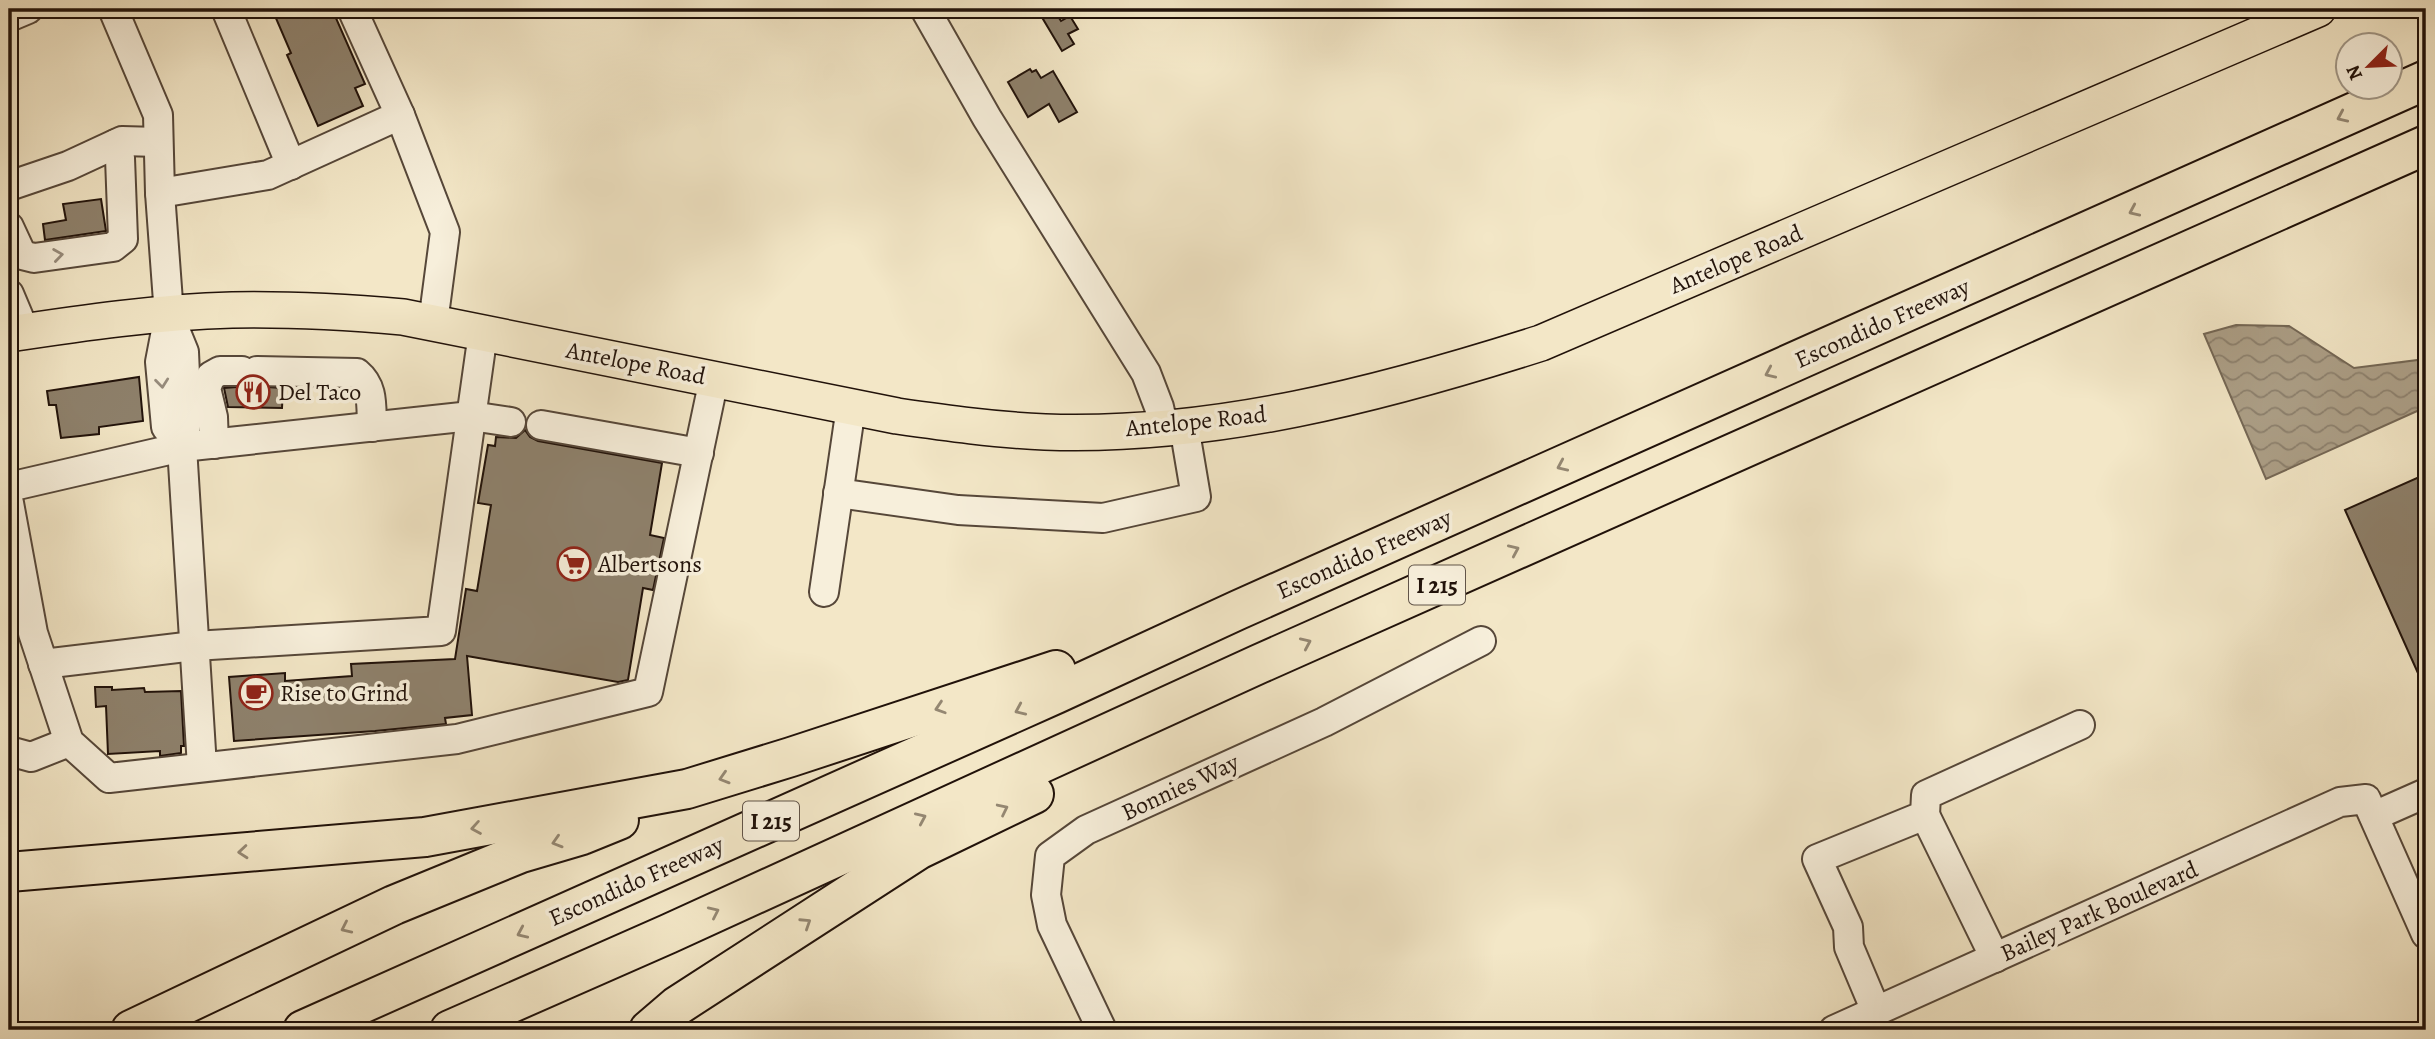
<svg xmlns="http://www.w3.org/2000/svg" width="2435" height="1039" font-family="Alegreya,serif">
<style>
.water{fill:url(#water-waves);stroke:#746755;stroke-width:2}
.building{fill:#8e816c;stroke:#21120a;stroke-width:2}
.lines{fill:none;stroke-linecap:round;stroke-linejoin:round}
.minor-casing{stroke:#564739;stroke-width:32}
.major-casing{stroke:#21120a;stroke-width:38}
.highway-casing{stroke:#21120a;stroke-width:42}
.minor{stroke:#f7efdb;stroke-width:28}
.major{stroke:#f3e7c7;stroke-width:35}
.highway{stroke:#f3e7c7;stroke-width:38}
.oneway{stroke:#948772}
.oneway2{stroke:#978c7d}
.labels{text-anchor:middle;stroke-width:7;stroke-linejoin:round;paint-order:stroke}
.shield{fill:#f7efdb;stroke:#615449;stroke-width:2}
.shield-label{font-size:23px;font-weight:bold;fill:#21120a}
.street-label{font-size:24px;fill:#21120a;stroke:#f7efdb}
.poi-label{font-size:24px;fill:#21120a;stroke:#f7efdb;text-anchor:start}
</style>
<defs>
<pattern id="water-waves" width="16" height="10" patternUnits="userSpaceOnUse" patternTransform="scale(1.75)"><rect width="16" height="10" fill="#ac9f87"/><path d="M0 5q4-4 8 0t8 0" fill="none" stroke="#8c806d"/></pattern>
</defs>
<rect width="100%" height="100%" fill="#f3e7c7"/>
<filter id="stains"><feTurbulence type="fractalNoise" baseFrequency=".00286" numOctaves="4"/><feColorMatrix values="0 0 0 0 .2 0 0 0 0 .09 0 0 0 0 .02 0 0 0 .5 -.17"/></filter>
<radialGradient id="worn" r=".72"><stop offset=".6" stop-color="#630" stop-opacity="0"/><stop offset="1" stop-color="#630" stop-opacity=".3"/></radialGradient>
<path class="water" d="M 2236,325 L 2289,326 L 2354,368 L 2426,359 L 2426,407 L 2266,479 L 2204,334 Z"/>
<g class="building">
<path d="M 272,9 L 332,9 L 365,84 L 355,88 L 363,106 L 318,126 L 287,55 L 291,53 Z"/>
<path d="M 1055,12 L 1061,21 L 1070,16 L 1078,29 L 1068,34 L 1074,44 L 1062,51 L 1043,19 Z"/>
<path d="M 1030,69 L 1032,72 L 1036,70 L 1041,78 L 1053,71 L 1077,112 L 1059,122 L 1049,104 L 1028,117 L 1008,82 Z"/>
<path d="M 101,199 L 106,231 L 45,240 L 43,224 L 66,220 L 63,204 Z"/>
<path d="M 139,377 L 143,421 L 99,427 L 99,434 L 61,438 L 56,405 L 49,405 L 47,391 Z"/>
<path d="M 250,386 L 283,388 L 282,408 L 228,407 L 224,388 Z"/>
<path d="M 525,430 L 530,437 L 538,441 L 662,463 L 650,535 L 664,538 L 653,590 L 643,588 L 628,680 L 618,682 L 467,656 L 472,715 L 445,718 L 446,724 L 375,731 L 234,741 L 229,677 L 285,673 L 285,681 L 352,676 L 351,664 L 455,659 L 466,589 L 477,591 L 491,505 L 478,503 L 488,445 L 495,446 L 496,437 L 516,438 Z"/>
<path d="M 2426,474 L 2426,691 L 2345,510 Z"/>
<path d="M 95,687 L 112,687 L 112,690 L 144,688 L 145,692 L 181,691 L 184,746 L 181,746 L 181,753 L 160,756 L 160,751 L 108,754 L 106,706 L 96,707 Z"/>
</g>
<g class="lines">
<defs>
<g id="minor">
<path d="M 113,9 L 158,115 L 160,193 L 169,315 L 160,362 L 166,427 L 182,447"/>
<path d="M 226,9 L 291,165"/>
<path d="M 925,9 L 987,118 L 1146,373 L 1159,407 L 1164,429"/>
<path d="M 9,17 L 28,9"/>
<path d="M 400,115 L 445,232 L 433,323"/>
<path d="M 9,186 L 68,166 L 122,141 L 158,142"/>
<path d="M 160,193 L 268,175 L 400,115 L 352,9"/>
<path d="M 9,227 L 22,255 L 34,258 L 113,247 L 123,239 L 120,158 L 116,144"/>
<path d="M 9,294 L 25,332"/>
<path d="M 169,315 L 184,352 L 187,420 L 182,447 L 202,767"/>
<path d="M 257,371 L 357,373 C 374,387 371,406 372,427"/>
<path d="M 541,425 L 699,453"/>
<path d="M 214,444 L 213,417 L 206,388 L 211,376 L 220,371 L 242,371"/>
<path d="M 9,487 L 182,447 L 471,416 L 511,422"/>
<path d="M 838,493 L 958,510 L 1103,518 L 1196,497 L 1184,426"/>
<path d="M 9,503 L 33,633 L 69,742 L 109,778 L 457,739 L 648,692 L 714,379"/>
<path d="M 824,592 L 851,407"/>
<path d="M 43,664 L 194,646 L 441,631 L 483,333"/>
<path d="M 9,751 L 31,757 L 69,742"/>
<path d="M 1925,815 L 1995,958"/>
<path d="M 2374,816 L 2426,793"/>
<path d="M 1876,1011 L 1849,947 L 1848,927 L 1817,859 L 1925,815 L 1926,795 L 2080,725"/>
<path d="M 1102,1030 L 1052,925 L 1046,895 L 1050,856 L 1086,830 L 1324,722 L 1481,641"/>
<path d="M 1834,1030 L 2340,802 L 2366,799 L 2426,934"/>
</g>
<path id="major" d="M 9,334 C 82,323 158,312 232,310 C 289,309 346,312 403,317 L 897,416 C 946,423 996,430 1045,432 C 1214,438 1381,394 1541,343 L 2318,9"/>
<g id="highway">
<path d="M 9,872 L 425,837 L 687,789 L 791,757 L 1056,670"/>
<path d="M 131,1030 L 394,905 L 521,853 L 582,835 L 619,820"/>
<path d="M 303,1030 L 1056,694 L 1238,610 L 2426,80"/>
<path d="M 450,1030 L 668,934 L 1259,664 L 2426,145"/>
<path d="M 649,1030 L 677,1006 L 918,850 L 1034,794"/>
</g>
</defs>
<use href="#minor" class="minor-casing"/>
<use href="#major" class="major-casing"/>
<use href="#highway" class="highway-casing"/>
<use href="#minor" class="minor"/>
<use href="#major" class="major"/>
<use href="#highway" class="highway"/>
</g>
<defs><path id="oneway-chevron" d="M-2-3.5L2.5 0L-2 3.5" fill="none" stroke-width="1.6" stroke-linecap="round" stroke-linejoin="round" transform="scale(1.75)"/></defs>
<g class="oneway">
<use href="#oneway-chevron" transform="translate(2342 117) rotate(156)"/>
<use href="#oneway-chevron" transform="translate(2134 211) rotate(156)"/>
<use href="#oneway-chevron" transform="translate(1770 373) rotate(156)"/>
<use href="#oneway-chevron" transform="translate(1562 466) rotate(156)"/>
<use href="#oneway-chevron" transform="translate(1514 550) rotate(-24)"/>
<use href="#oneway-chevron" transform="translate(1306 643) rotate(-24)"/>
<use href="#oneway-chevron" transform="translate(940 708) rotate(162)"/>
<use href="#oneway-chevron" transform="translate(1020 710) rotate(156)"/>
<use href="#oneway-chevron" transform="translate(724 778) rotate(163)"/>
<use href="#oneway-chevron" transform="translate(1003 809) rotate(-26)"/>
<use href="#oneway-chevron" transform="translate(921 818) rotate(-24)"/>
<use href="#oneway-chevron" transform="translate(476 828) rotate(170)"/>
<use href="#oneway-chevron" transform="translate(557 842) rotate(163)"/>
<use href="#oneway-chevron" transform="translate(243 852) rotate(175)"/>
<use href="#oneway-chevron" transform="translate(714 912) rotate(-25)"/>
<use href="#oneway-chevron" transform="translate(806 923) rotate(-33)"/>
<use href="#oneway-chevron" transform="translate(346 928) rotate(155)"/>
<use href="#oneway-chevron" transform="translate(522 933) rotate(156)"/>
</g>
<g class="oneway2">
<use href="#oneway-chevron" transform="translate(58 255) rotate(-8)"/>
<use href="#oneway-chevron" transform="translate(162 383) rotate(84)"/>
</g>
<defs>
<symbol id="restaurant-ring" viewBox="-11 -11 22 22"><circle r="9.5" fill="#f7efdb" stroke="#8f2418" stroke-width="1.5"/><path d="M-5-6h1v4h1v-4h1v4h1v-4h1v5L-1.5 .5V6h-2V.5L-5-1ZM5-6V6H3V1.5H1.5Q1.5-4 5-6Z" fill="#8f2418"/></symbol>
<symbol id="supermarket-ring" viewBox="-11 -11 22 22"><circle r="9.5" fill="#f7efdb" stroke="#8f2418" stroke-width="1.5"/><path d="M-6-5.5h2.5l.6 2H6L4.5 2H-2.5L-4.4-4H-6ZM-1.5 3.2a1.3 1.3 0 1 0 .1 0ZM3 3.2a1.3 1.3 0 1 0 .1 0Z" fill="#8f2418"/></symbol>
<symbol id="cafe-ring" viewBox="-11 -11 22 22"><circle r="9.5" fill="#f7efdb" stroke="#8f2418" stroke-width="1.5"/><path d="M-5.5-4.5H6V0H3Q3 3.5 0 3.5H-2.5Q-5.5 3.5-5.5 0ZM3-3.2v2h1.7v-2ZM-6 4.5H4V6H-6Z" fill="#8f2418"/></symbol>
</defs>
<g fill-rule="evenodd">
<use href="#restaurant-ring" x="234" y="373" width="38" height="38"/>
<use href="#supermarket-ring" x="555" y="545" width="38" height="38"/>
<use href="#cafe-ring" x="237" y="674" width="38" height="38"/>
</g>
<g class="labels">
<g class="shield">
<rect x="1409" y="565.5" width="56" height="39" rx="5"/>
<rect x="743" y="801.5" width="56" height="39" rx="5"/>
</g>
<g class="shield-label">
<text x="1437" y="593">I 215</text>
<text x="771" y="829">I 215</text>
</g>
<g class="street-label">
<text transform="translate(1736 259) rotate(-23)" y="8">Antelope Road</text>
<text transform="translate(1882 323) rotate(-24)" y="8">Escondido Freeway</text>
<text transform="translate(636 363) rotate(11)" y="8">Antelope Road</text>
<text transform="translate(1196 421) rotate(-6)" y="8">Antelope Road</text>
<text transform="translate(1364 554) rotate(-24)" y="8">Escondido Freeway</text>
<text transform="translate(1180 787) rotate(-25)" y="8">Bonnies Way</text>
<text transform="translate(636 881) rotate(-24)" y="8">Escondido Freeway</text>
<text transform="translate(2099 911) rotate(-24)" y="8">Bailey Park Boulevard</text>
</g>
<g class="poi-label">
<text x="278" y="400">Del Taco</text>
<text x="598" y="572">Albertsons</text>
<text x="280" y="701">Rise to Grind</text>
</g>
</g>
<rect width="2435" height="1039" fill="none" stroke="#f3e7c7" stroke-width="35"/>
<rect x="10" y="10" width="2414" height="1018" fill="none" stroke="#21120a" stroke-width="3.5"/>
<rect x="18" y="18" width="2400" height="1004" fill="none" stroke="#21120a" stroke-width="2"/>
<g transform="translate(2369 66) rotate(246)"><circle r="33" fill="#f7efdb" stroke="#a19787" stroke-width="2"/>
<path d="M0-5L12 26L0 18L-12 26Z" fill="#8f2418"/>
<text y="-10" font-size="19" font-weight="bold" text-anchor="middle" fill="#21120a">N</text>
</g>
<rect width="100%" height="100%" filter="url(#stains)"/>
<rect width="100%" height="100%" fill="url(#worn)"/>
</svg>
